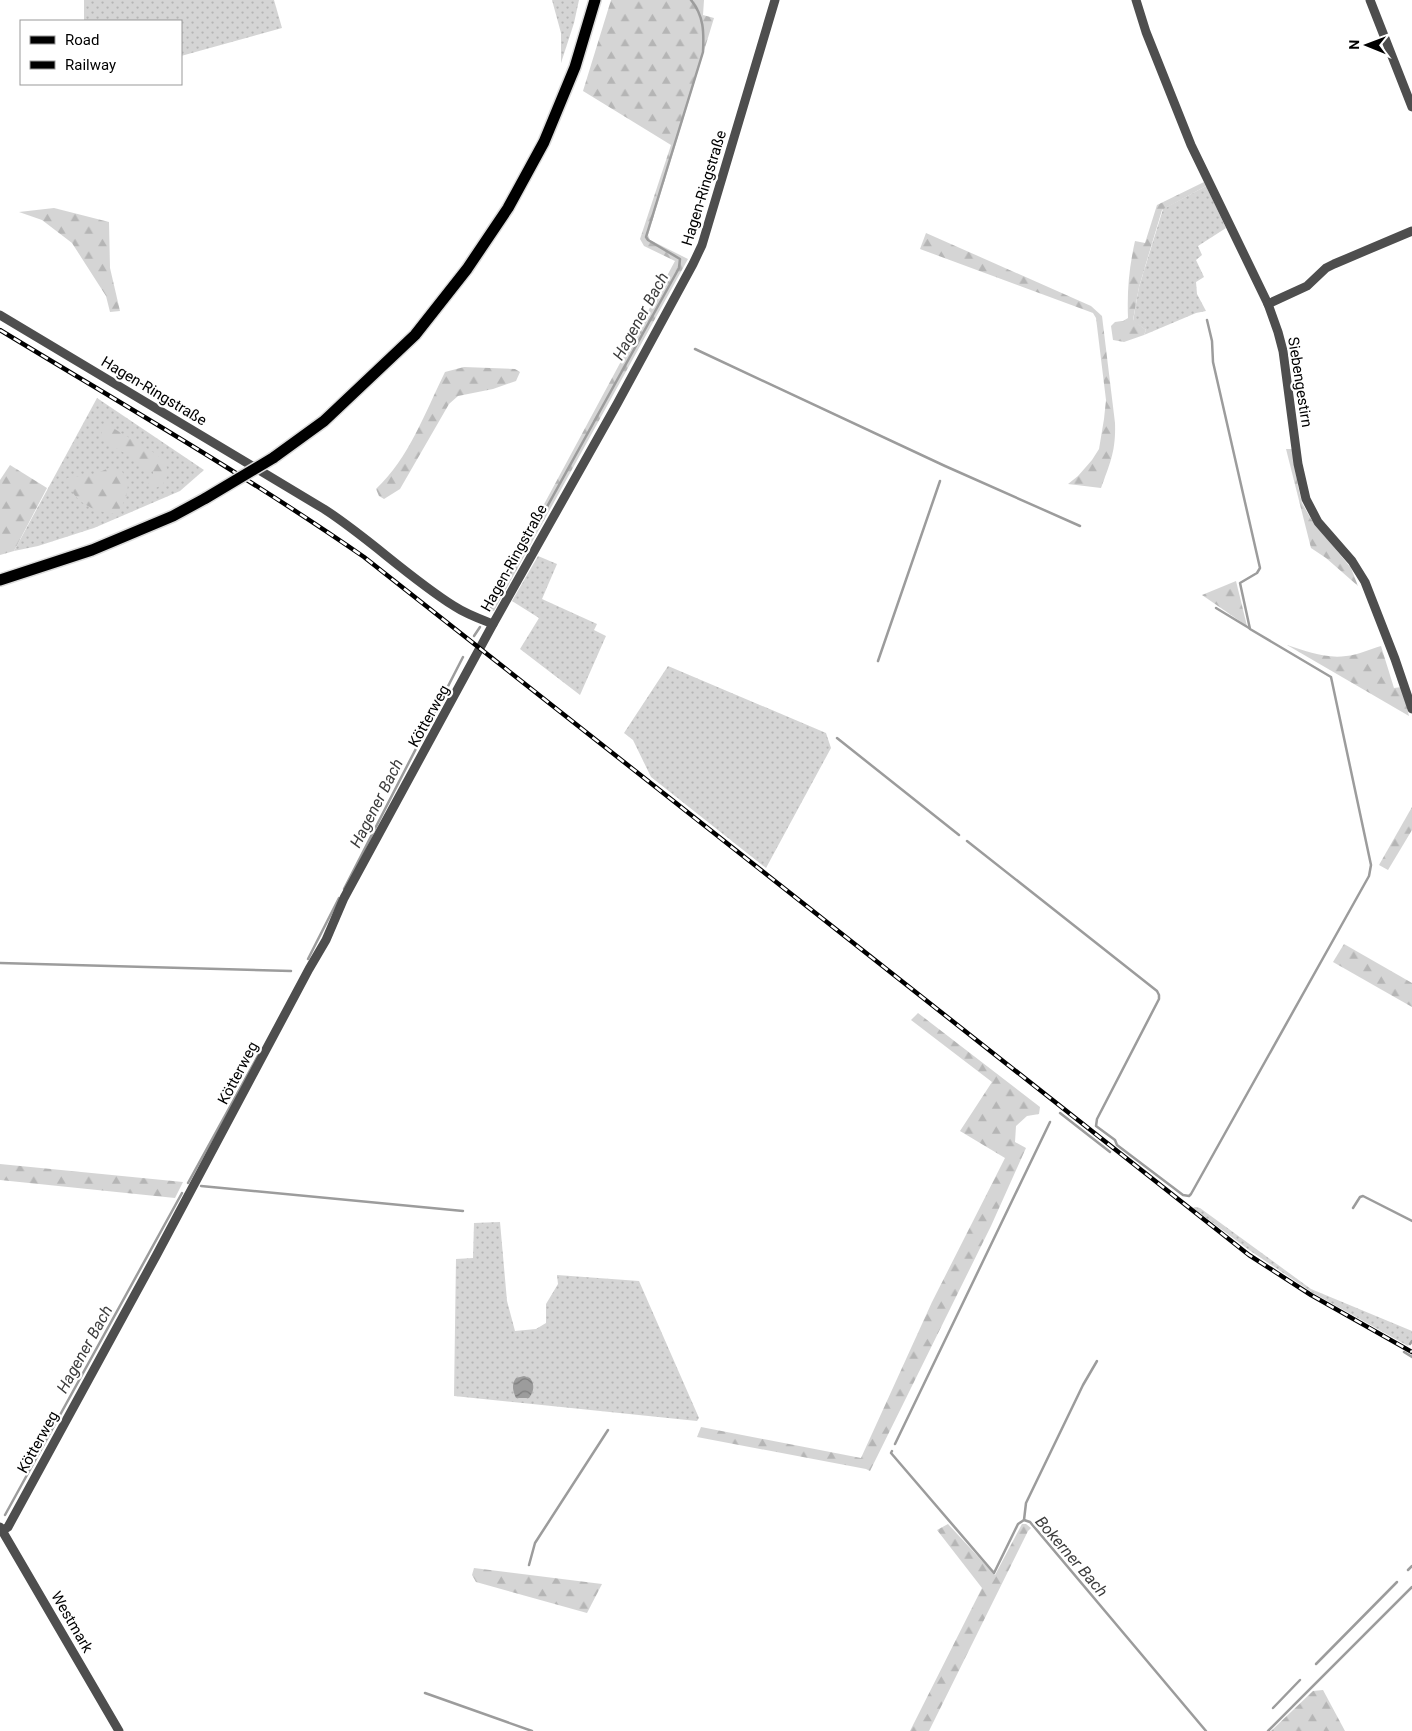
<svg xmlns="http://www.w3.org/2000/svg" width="1412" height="1731" font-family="Roboto,sans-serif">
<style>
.grass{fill:url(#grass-dots)}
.forest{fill:url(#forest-firs)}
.water{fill:url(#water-waves)}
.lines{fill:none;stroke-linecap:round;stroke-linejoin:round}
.stream{stroke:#9c9c9c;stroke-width:2.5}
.major-casing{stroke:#dbdbdb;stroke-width:14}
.minor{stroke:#4e4e4e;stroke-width:9}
.major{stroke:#000;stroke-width:11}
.rail-casing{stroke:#000;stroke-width:4.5}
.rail{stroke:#fff;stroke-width:2.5;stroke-dasharray:8;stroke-linecap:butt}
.major-bridge-casing{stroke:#dbdbdb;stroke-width:14;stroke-linecap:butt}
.major-bridge{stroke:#000;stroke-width:11}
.labels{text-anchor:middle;stroke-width:4.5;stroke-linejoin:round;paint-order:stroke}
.street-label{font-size:15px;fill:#000;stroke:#fff}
.water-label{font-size:16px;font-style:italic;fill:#3d3d3d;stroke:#fff}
</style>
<defs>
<pattern id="grass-dots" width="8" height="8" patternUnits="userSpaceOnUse" patternTransform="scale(1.25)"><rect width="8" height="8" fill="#d5d5d5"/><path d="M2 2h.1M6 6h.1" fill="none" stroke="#b5b5b5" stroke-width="1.8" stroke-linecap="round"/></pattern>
<pattern id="forest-firs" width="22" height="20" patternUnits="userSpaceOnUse" patternTransform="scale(1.25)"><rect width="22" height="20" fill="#d5d5d5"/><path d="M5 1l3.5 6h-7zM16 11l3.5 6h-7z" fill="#b5b5b5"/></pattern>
<pattern id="water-waves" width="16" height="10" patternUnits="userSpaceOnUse" patternTransform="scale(1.25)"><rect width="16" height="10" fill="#9c9c9c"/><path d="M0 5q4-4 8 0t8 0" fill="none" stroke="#7d7d7d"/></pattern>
</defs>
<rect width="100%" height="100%" fill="#fff"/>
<g class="grass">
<path d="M 84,0 L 274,0 L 282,28 L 181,56 L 181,21 L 84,21 Z"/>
<path d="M 552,0 L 579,0 L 574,23 L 561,63 L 561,33 Z"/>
<path d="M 1206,186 L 1226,228 L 1198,246 L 1202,255 L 1196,260 L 1204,277 L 1196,282 L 1197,294 L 1206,311 L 1196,313 L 1144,335 L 1146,330 L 1133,321 L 1139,287 L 1163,209 Z"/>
<path d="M 97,398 L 204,470 L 180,491 L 94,528 L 38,546 L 14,551 Z"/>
<path d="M 538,556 L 557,564 L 542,599 L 597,624 L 594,630 L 606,636 L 580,695 L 520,649 L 539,618 L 512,601 Z"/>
<path d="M 668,666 L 826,733 L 831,748 L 766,868 L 651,777 L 633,740 L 624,733 Z"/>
<path d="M 1195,1207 L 1200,1208 L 1311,1289 L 1412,1331 L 1412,1340 L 1408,1346 L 1313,1293 L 1249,1250 L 1193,1208 Z"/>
<path d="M 500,1222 L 507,1301 L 515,1331 L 536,1329 L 546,1323 L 546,1304 L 558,1284 L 557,1275 L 639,1281 L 699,1418 L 697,1421 L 454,1396 L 456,1259 L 473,1258 L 474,1223 Z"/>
</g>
<g class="forest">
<path d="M 611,0 L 704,0 L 703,15 L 714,18 L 648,235 L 650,240 L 688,259 L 494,611 L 486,612 L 675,261 L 644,246 L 640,239 L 671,145 L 583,91 Z"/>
<path d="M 1204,182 L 1206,186 L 1162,210 L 1139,287 L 1133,320 L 1146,330 L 1144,335 L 1124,342 L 1113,340 L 1111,326 L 1115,322 L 1123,321 L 1128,318 C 1127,290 1129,268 1135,241 L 1145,243 L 1157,205 Z"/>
<path d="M 54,208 L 109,222 L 110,268 L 120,311 L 110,312 L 106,296 L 72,243 L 42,220 L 19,212 Z"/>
<path d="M 926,233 L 1091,306 L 1102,316 L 1115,423 C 1116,451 1110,463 1101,488 L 1068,484 L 1078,476 L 1092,460 L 1099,449 L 1104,419 L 1106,400 L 1096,318 L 1093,313 L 920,249 Z"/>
<path d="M 464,367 L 515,369 L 520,372 L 516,381 L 493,389 L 458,396 L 449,404 L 400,489 L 384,499 L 379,496 L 376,489 C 409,458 425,413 445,372 Z"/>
<path d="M 108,425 L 153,452 L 164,461 L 169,473 L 163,484 L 156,488 L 150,486 L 148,483 L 153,478 L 153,471 L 141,468 L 141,462 C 129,455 101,443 101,429 Z"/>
<path d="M 1286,449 L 1293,449 L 1298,486 L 1302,503 L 1311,519 L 1351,568 L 1358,586 L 1326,558 L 1311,548 Z"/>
<path d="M 10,465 L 47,488 L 14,551 L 0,555 L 0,480 Z"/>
<path d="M 109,468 L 121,470 C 123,473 126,477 127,480 C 130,493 123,507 115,514 C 92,511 72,502 67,478 L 95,474 Z"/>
<path d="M 1236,581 L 1247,626 L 1202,595 Z"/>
<path d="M 1287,645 C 1306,651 1326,659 1346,656 C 1358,655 1370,649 1381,646 L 1394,688 L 1402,687 L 1409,716 Z"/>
<path d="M 1412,807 L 1412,830 L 1388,870 L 1379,865 Z"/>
<path d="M 1344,944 L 1412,983 L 1412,1007 L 1333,962 Z"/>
<path d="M 918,1013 L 1040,1107 L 1039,1114 L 1027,1116 L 1016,1126 L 1015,1142 L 1026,1148 L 991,1226 L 870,1471 L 866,1469 L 697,1437 L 701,1427 L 861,1458 L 932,1302 L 1005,1158 L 960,1131 L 992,1082 L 911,1020 Z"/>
<path d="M 0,1164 L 183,1182 L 175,1198 L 0,1180 Z"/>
<path d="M 948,1524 L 995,1575 L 1022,1524 L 1026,1524 L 1031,1528 L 1028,1531 L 929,1731 L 910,1731 L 982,1588 L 937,1530 Z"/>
<path d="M 474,1568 L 602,1584 L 587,1613 L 476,1582 L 472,1575 Z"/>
<path d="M 1323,1690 L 1345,1731 L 1271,1731 L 1313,1691 Z"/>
</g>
<path class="water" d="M 524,1376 L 530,1378 C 535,1385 534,1391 529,1398 L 516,1398 C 513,1391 511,1385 516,1378 Z"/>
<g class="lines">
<g class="stream">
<path d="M 695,349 L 945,466 L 1080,526"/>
<path d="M 1216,608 L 1249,628"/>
<path d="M 490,610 L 679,268 L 680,259 L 648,240 L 646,237 L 703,52 C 704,32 704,16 691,0"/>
<path d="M 474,636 L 480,627"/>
<path d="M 878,661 L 940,481"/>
<path d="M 837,738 L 959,835"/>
<path d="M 967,841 L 1157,991 L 1159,995 L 1159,999 L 1097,1119 L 1096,1126 L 1115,1140 L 1117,1145 L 1183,1195 L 1189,1196 L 1191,1194 L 1369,876 L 1371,865 L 1331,677 L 1250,629 L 1240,583 L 1257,573 L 1260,568 L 1213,362 L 1212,341 L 1207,320"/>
<path d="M 344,889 L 463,657"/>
<path d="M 308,959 L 339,898"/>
<path d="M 0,963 L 291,971"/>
<path d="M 1060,1113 L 1110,1152"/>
<path d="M 188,1183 L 260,1052"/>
<path d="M 201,1186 L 463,1211"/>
<path d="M 1353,1208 L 1360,1197 L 1363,1196 L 1412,1221"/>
<path d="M 1410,1344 L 1412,1341"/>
<path d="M 1404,1352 L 1412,1357"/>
<path d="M 895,1444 L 1050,1122"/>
<path d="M 892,1451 L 891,1453 L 994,1573 L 1018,1524 L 1024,1520 L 1030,1522 L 1206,1731"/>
<path d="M 5,1515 L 182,1193"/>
<path d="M 1024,1520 L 1026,1503 L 1083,1385 L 1097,1361"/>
<path d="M 529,1565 L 535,1543 L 608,1430"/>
<path d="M 1408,1570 L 1412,1566"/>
<path d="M 1316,1664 L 1397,1582"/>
<path d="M 425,1693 L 532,1731"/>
<path d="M 1273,1708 L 1300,1680"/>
<path d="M 1268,1731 L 1412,1587"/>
</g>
<defs>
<g id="major">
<path d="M 273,458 L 324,421 L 415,335 L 467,269 L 508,208 L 544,142 L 575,67 L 595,0"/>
<path d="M 0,580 L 92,550 L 173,516 L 206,498"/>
</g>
</defs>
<use href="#major" class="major-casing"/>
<g class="minor">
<path d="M 1136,0 L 1146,32 L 1191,145 L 1268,304 L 1278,332 L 1283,351 L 1298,464 L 1306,499 L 1318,522 L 1352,561 L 1365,582 L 1395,659 L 1412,709"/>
<path d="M 1370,0 L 1412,107"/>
<path d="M 1268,304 L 1307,286 L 1326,268 L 1334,264 L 1412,231"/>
<path d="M 0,315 L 324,509 C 369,538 408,577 454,606 C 466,614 480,619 493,624"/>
<path d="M 0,1527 L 119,1731"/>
<path d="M 2,1531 L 8,1527 L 156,1256 L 309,969 L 326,940 L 344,898 L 493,624 L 617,404 L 693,264 L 702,245 L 775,0"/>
</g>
<use href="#major" class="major"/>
<defs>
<path id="rail" d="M 0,330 C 122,404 247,476 364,557 L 1249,1255 L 1311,1295 L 1412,1352"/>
</defs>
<use href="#rail" class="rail-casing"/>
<use href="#rail" class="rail"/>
<defs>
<path id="major-bridge" d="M 206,498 L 273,458"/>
</defs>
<use href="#major-bridge" class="major-bridge-casing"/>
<use href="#major-bridge" class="major-bridge"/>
</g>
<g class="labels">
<g class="street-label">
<text transform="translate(704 188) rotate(-73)" y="5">Hagen-Ringstraße</text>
<text transform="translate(1300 382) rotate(81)" y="5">Siebengestirn</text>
<text transform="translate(154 391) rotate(31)" y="5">Hagen-Ringstraße</text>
<text transform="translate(514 558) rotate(-61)" y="5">Hagen-Ringstraße</text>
<text transform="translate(429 716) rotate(-61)" y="5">Kötterweg</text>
<text transform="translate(238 1073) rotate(-62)" y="5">Kötterweg</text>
<text transform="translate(38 1442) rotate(-61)" y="5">Kötterweg</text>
<text transform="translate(72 1622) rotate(60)" y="5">Westmark</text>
</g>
<g class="water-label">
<text transform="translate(640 316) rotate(-61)" y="6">Hagener Bach</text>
<text transform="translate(376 803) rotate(-63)" y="6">Hagener Bach</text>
<text transform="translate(84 1349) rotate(-61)" y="6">Hagener Bach</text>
<text transform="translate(1072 1556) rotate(49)" y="6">Bokerner Bach</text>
</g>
</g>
<rect x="20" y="20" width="162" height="65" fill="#ffffff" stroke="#999999"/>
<rect x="30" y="36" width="25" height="8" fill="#000000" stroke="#999999"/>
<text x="65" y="45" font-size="15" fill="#000000">Road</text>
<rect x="30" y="61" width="25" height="8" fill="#000000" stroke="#999999"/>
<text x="65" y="70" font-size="15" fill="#000000">Railway</text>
<g transform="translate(1367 45) rotate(271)" stroke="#ffffff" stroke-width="4" paint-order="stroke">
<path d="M0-4L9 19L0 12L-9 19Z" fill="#000000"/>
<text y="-8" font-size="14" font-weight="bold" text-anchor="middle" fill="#000000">N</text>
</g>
</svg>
